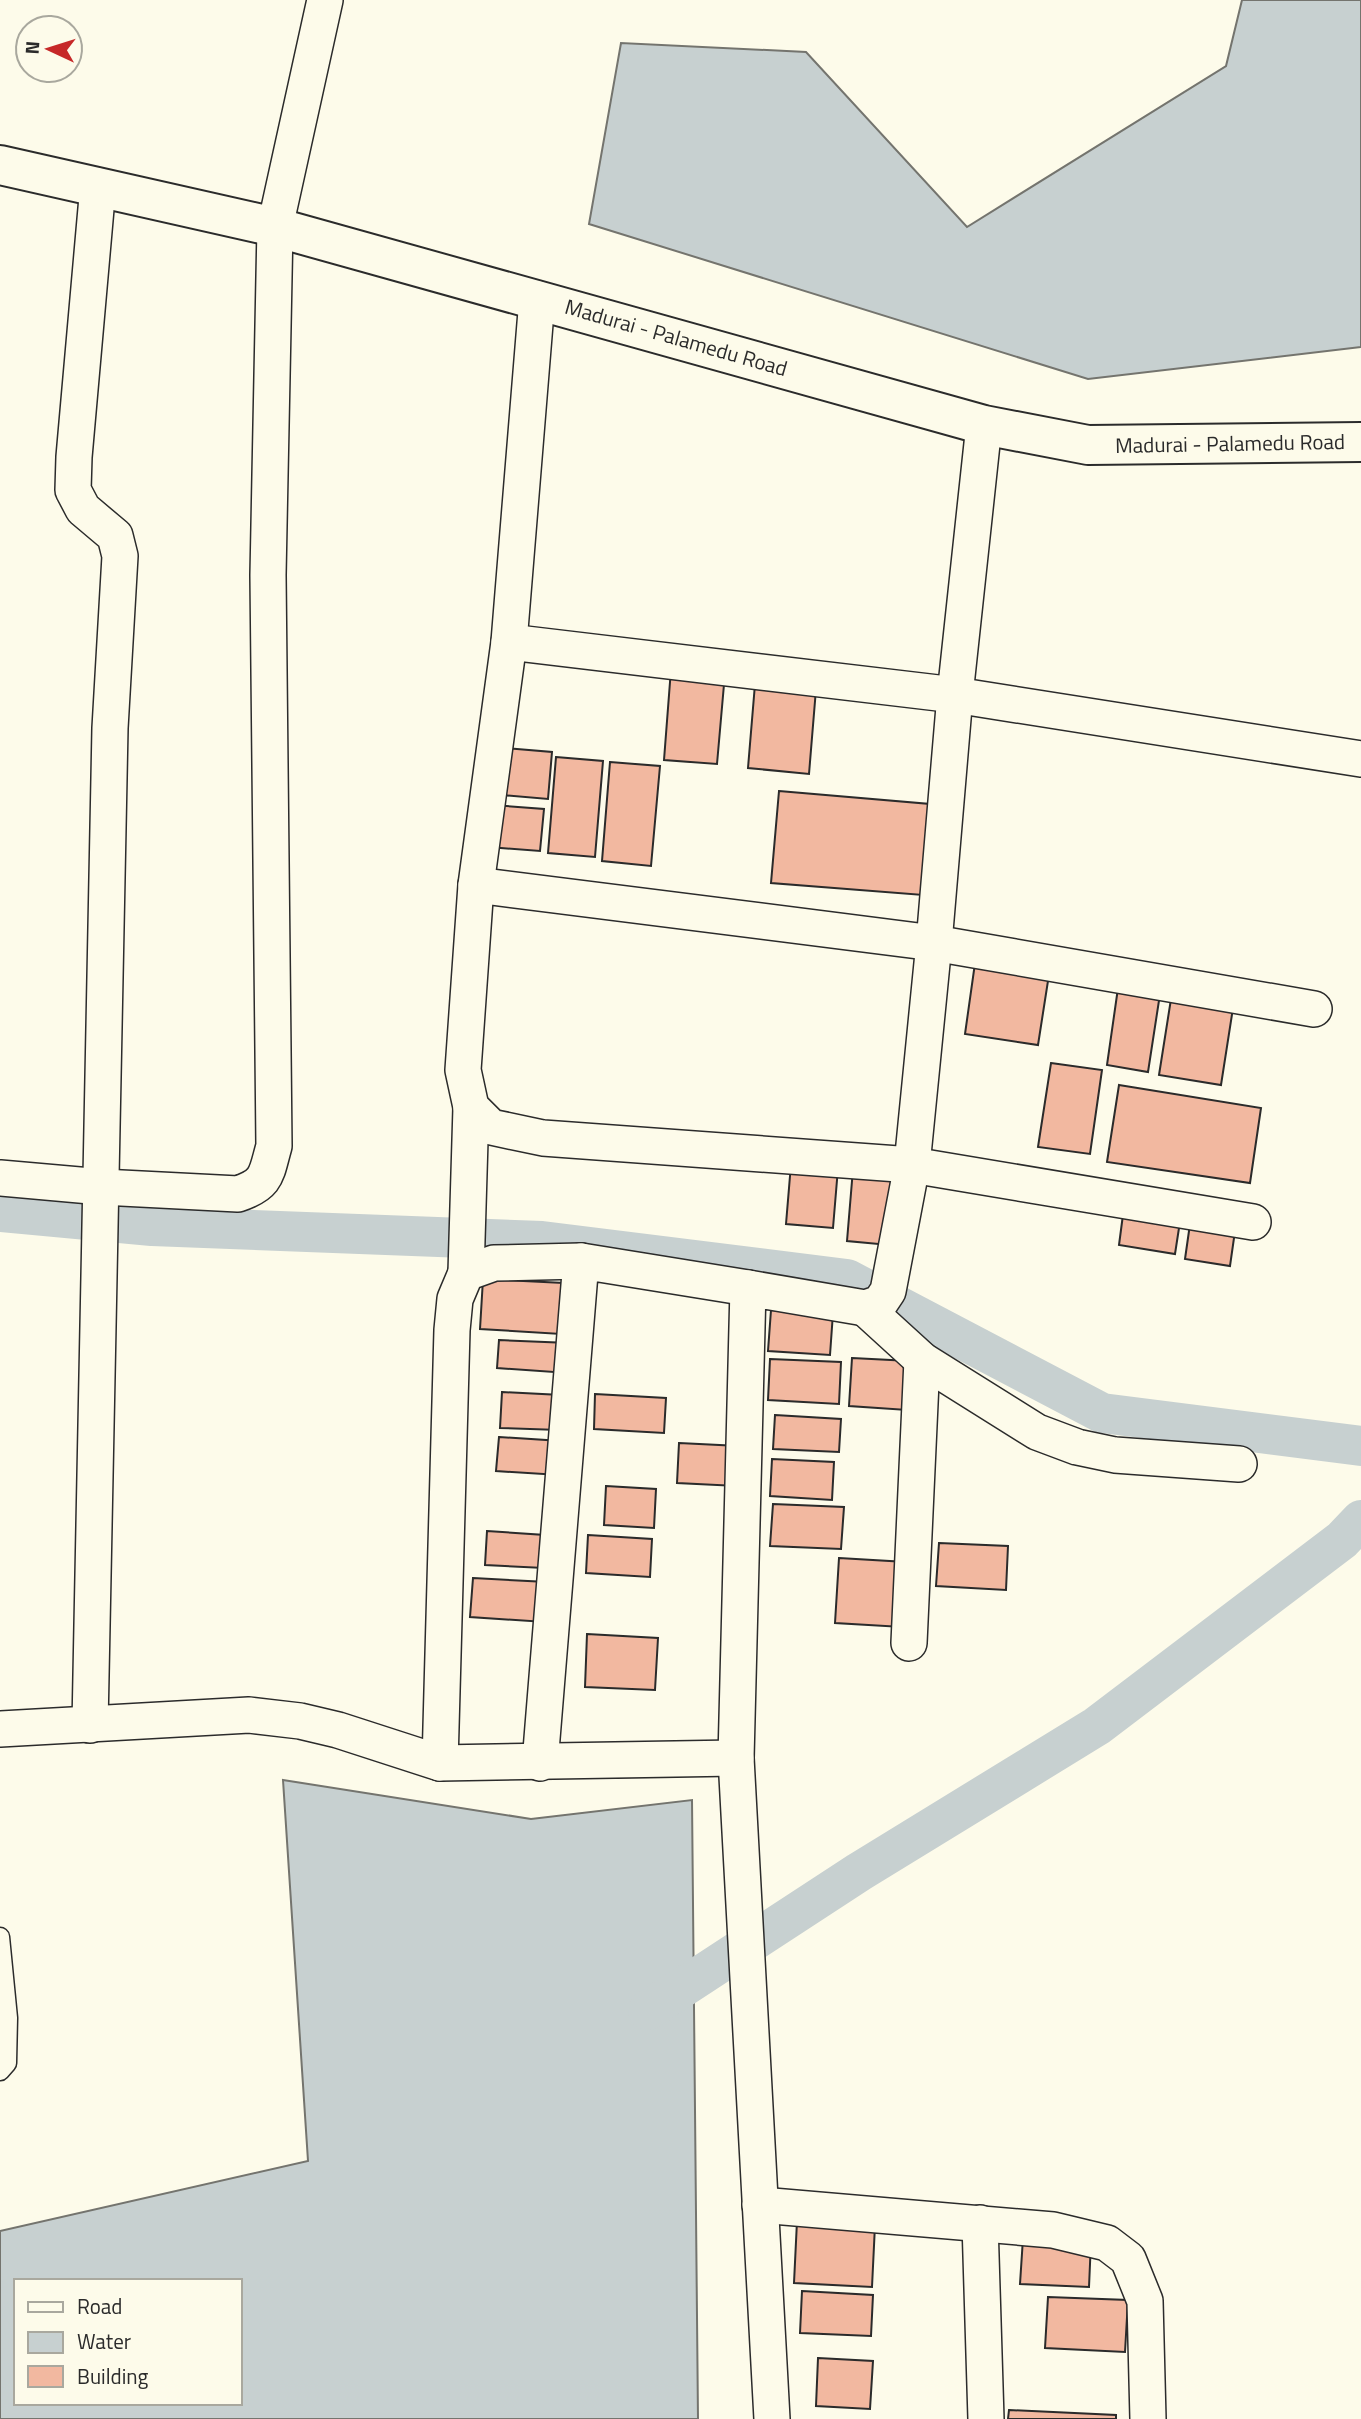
<svg xmlns="http://www.w3.org/2000/svg" width="1361" height="2419" font-family="'Titillium Web',sans-serif">
<style>
.water{fill:#c7d0d0;stroke:#74746e;stroke-width:2;fill-rule:evenodd}
.lines{fill:none;stroke-linecap:round;stroke-linejoin:round}
.canal{stroke:#c7d0d0;stroke-width:40}
.building{fill:#f2b8a0;stroke:#2b2b2b;stroke-width:2}
.service-casing{stroke:#2b2b2b;stroke-width:21}
.minor-casing{stroke:#2b2b2b;stroke-width:38}
.primary-casing{stroke:#2b2b2b;stroke-width:42}
.service{stroke:#fdfbea;stroke-width:18}
.minor{stroke:#fdfbea;stroke-width:35}
.primary{stroke:#fdfbea;stroke-width:38}
.labels{text-anchor:middle;stroke-width:5;stroke-linejoin:round;paint-order:stroke}
.street-label{font-size:21px;fill:#2b2b2b;stroke:#fdfbea}
</style>
<rect width="100%" height="100%" fill="#fdfbea"/>
<g class="water">
<path d="M 1242,0 L 1361,0 L 1361,347 L 1088,379 L 589,224 L 621,43 L 806,52 L 967,227 L 1226,66 Z"/>
<path d="M 283,1780 L 531,1819 L 692,1800 L 698,2419 L 0,2419 L 0,2231 L 308,2161 ZM 16,2281 L 240,2281 L 240,2403 L 16,2403 Z"/>
</g>
<g class="lines">
<g class="canal">
<path d="M 0,1212 L 152,1226 L 542,1241 L 847,1279 L 1102,1413 L 1361,1446"/>
<path d="M 648,2010 L 859,1872 L 1097,1726 L 1342,1540 L 1361,1520"/>
</g>
</g>
<g class="building">
<path d="M 671,669 L 725,673 L 717,764 L 664,760 Z"/>
<path d="M 755,684 L 816,689 L 809,774 L 748,768 Z"/>
<path d="M 506,748 L 552,752 L 548,799 L 502,795 Z"/>
<path d="M 556,757 L 603,761 L 595,857 L 548,853 Z"/>
<path d="M 610,762 L 660,766 L 651,866 L 602,861 Z"/>
<path d="M 779,791 L 930,804 L 923,895 L 771,883 Z"/>
<path d="M 493,805 L 544,809 L 540,851 L 489,847 Z"/>
<path d="M 976,956 L 1050,968 L 1038,1045 L 965,1034 Z"/>
<path d="M 1118,988 L 1160,994 L 1148,1072 L 1107,1065 Z"/>
<path d="M 1171,999 L 1233,1008 L 1221,1085 L 1159,1075 Z"/>
<path d="M 1051,1063 L 1102,1070 L 1090,1154 L 1038,1147 Z"/>
<path d="M 1119,1085 L 1261,1108 L 1250,1183 L 1107,1162 Z"/>
<path d="M 791,1164 L 838,1168 L 833,1228 L 786,1224 Z"/>
<path d="M 853,1169 L 895,1172 L 889,1245 L 847,1241 Z"/>
<path d="M 1124,1207 L 1181,1215 L 1175,1254 L 1119,1245 Z"/>
<path d="M 1191,1217 L 1236,1224 L 1230,1266 L 1185,1259 Z"/>
<path d="M 483,1279 L 564,1283 L 561,1334 L 480,1329 Z"/>
<path d="M 771,1310 L 833,1313 L 830,1355 L 768,1351 Z"/>
<path d="M 499,1340 L 569,1343 L 568,1373 L 497,1368 Z"/>
<path d="M 852,1358 L 910,1361 L 907,1410 L 849,1406 Z"/>
<path d="M 770,1359 L 841,1362 L 839,1404 L 768,1400 Z"/>
<path d="M 502,1392 L 561,1395 L 559,1430 L 500,1428 Z"/>
<path d="M 595,1394 L 666,1398 L 664,1433 L 594,1429 Z"/>
<path d="M 775,1415 L 841,1419 L 839,1452 L 773,1449 Z"/>
<path d="M 499,1437 L 561,1441 L 559,1475 L 496,1471 Z"/>
<path d="M 679,1443 L 739,1446 L 737,1486 L 677,1483 Z"/>
<path d="M 772,1459 L 834,1462 L 832,1500 L 770,1496 Z"/>
<path d="M 606,1486 L 656,1489 L 654,1528 L 604,1525 Z"/>
<path d="M 773,1504 L 844,1507 L 841,1549 L 770,1546 Z"/>
<path d="M 487,1531 L 545,1535 L 544,1568 L 485,1565 Z"/>
<path d="M 588,1535 L 652,1539 L 650,1577 L 586,1573 Z"/>
<path d="M 939,1543 L 1008,1546 L 1006,1590 L 936,1586 Z"/>
<path d="M 839,1558 L 906,1562 L 902,1627 L 835,1623 Z"/>
<path d="M 473,1578 L 547,1582 L 545,1622 L 470,1617 Z"/>
<path d="M 587,1634 L 658,1638 L 655,1690 L 585,1687 Z"/>
<path d="M 797,2221 L 875,2225 L 872,2287 L 794,2283 Z"/>
<path d="M 1023,2238 L 1091,2241 L 1089,2287 L 1020,2284 Z"/>
<path d="M 802,2291 L 873,2295 L 871,2336 L 800,2333 Z"/>
<path d="M 1048,2297 L 1128,2300 L 1125,2352 L 1045,2348 Z"/>
<path d="M 818,2358 L 873,2361 L 870,2409 L 816,2406 Z"/>
<path d="M 1009,2410 L 1116,2415 L 1116,2419 L 1008,2419 Z"/>
</g>
<g class="lines">
<defs>
<path id="service" d="M 0,1937 L 8,2018 L 7,2063 L 0,2071"/>
<g id="minor">
<path d="M 537,299 L 509,642 L 476,885 L 463,1070 L 471,1107 L 491,1127 L 543,1138 L 912,1165 L 1253,1222"/>
<path d="M 509,642 L 955,695 L 1361,759"/>
<path d="M 476,885 L 934,943 L 1314,1009"/>
<path d="M 0,1178 L 102,1187 L 238,1194 C 268,1184 266,1174 274,1146 L 268,575 L 275,227 L 325,0"/>
<path d="M 466,1273 L 471,1107"/>
<path d="M 865,1308 L 922,1360 L 1037,1432 L 1077,1447 L 1115,1455 L 1239,1464"/>
<path d="M 909,1643 L 922,1360"/>
<path d="M 90,1725 L 110,728 L 120,556 L 115,536 L 83,509 L 73,490 L 74,457 L 98,186"/>
<path d="M 0,1729 L 249,1715 L 300,1721 L 338,1730 L 440,1763 L 736,1758"/>
<path d="M 440,1763 L 452,1330 L 455,1299 L 466,1273 L 494,1263 L 581,1261"/>
<path d="M 540,1763 L 581,1261 L 748,1288"/>
<path d="M 760,2205 L 1053,2230 L 1107,2243 L 1128,2259 L 1145,2301 L 1148,2419"/>
<path d="M 980,2223 L 986,2419"/>
<path d="M 772,2419 L 736,1758 L 748,1288 L 865,1308 L 880,1303 L 888,1291 L 912,1165 L 934,943 L 955,695 L 984,425"/>
</g>
<path id="primary" d="M 0,165 L 275,227 L 984,425 L 1088,445 L 1361,442"/>
</defs>
<use href="#service" class="service-casing"/>
<use href="#minor" class="minor-casing"/>
<use href="#primary" class="primary-casing"/>
<use href="#service" class="service"/>
<use href="#minor" class="minor"/>
<use href="#primary" class="primary"/>
</g>
<g class="labels">
<g class="street-label">
<text transform="translate(676 338) rotate(16)" y="7">Madurai - Palamedu Road</text>
<text transform="translate(1230 444) rotate(-1)" y="7">Madurai - Palamedu Road</text>
</g>
</g>
<rect x="14" y="2279" width="228" height="126" fill="#fdfbea" stroke="#a9a89e" stroke-width="2"/>
<rect x="28" y="2302" width="35" height="10" fill="#fdfbea" stroke="#a9a89e" stroke-width="2"/>
<text x="77" y="2314" font-size="21" fill="#2b2b2b">Road</text>
<rect x="28" y="2332" width="35" height="21" fill="#c7d0d0" stroke="#a9a89e" stroke-width="2"/>
<text x="77" y="2349" font-size="21" fill="#2b2b2b">Water</text>
<rect x="28" y="2366" width="35" height="21" fill="#f2b8a0" stroke="#a9a89e" stroke-width="2"/>
<text x="77" y="2384" font-size="21" fill="#2b2b2b">Building</text>
<g transform="translate(49 49) rotate(274)"><circle r="33" fill="#fdfbea" stroke="#a9a89e" stroke-width="2"/>
<path d="M0-5L12 26L0 18L-12 26Z" fill="#c62828"/>
<text y="-10" font-size="19" font-weight="bold" text-anchor="middle" fill="#2b2b2b">N</text>
</g>
</svg>
